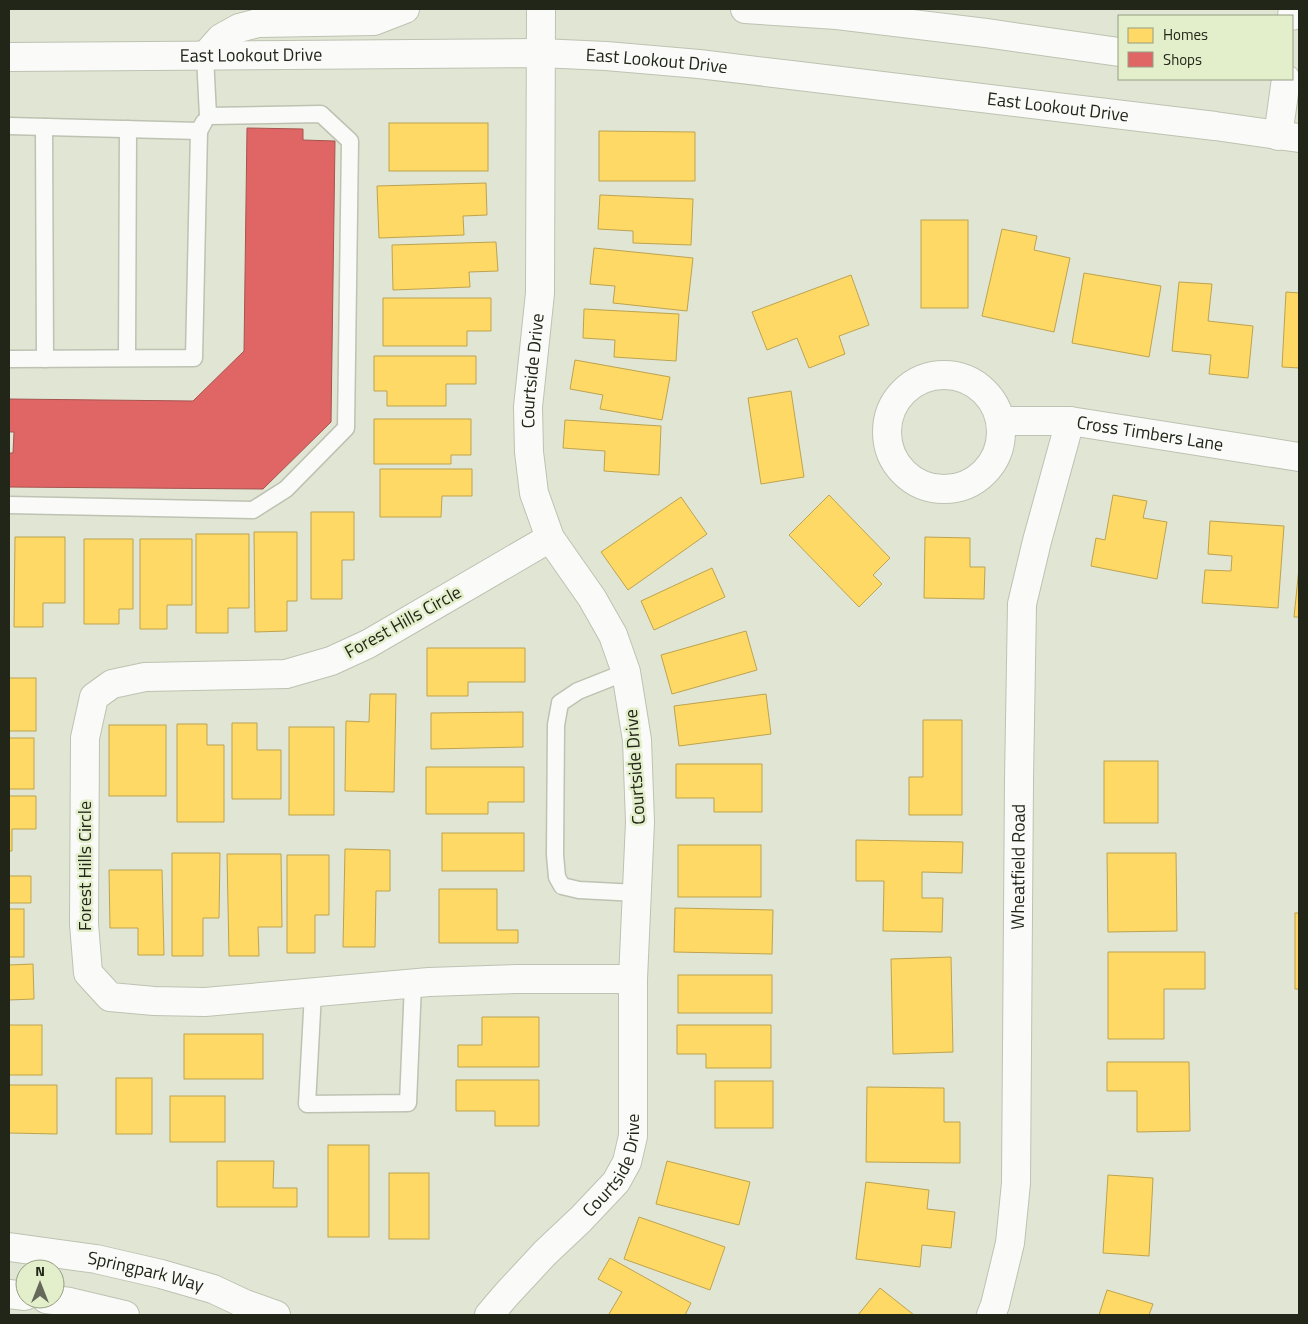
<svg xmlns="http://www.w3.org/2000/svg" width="1308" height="1324" font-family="'Titillium Web',sans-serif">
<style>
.homes{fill:#ffd966;stroke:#bda34f}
.shops{fill:#e06666;stroke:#a7534f}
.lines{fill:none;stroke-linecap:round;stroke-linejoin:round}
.lane-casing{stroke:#bdc2b2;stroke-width:19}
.street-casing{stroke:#bdc2b2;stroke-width:30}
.secondary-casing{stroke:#bdc2b2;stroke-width:30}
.lane{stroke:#fafbf8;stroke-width:16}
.street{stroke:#fafbf8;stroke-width:28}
.secondary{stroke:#fafbf8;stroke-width:28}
.labels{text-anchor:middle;stroke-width:5;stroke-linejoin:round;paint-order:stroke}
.street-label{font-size:18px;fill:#222619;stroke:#e3eecb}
</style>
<rect width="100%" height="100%" fill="#e0e6d3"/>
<g class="homes">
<rect x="389" y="123" width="99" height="48"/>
<path d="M 599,131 L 695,132 L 695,181 L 599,181 Z"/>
<path d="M 486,183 L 487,215 L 463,216 L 464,235 L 379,238 L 377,186 Z"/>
<path d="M 600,195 L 693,199 L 691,245 L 633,243 L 633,231 L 598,229 Z"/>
<rect x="921" y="220" width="47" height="88"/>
<path d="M 1002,229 L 1037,236 L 1034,250 L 1070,258 L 1054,332 L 982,316 Z"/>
<path d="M 496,242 L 498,271 L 469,272 L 470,287 L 393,290 L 392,245 Z"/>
<path d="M 594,248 L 693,258 L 687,311 L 613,303 L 615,286 L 590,284 Z"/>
<path d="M 1084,273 L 1161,286 L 1149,357 L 1072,343 Z"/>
<path d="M 851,275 L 869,325 L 839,336 L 845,354 L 809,368 L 797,338 L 767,350 L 752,312 Z"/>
<path d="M 1179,282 L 1212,284 L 1208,321 L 1253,326 L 1248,378 L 1209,374 L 1211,355 L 1172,351 Z"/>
<path d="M 1286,292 L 1299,293 L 1299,368 L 1282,367 Z"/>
<path d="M 383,298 L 491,298 L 491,331 L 467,331 L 467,346 L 383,346 Z"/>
<path d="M 584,309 L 679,314 L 676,361 L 614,357 L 615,340 L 583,338 Z"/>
<path d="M 374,356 L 476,356 L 476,384 L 446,384 L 446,406 L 387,406 L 387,391 L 374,391 Z"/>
<path d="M 575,360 L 670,377 L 662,420 L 600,409 L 603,395 L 570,389 Z"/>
<path d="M 791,391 L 804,477 L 761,484 L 748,398 Z"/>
<path d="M 374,419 L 471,419 L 471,455 L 451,455 L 451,464 L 374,464 Z"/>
<path d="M 565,420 L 661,426 L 659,475 L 604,471 L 605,451 L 563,448 Z"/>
<path d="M 380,469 L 472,469 L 472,496 L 442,496 L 441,517 L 380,517 Z"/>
<path d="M 829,495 L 890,558 L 873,575 L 882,584 L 859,607 L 789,535 Z"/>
<path d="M 1113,495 L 1147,501 L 1143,518 L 1167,522 L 1157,579 L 1091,566 L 1096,538 L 1105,540 Z"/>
<path d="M 681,497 L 707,534 L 628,590 L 601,552 Z"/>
<path d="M 311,512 L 354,512 L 354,560 L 342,560 L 342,599 L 311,599 Z"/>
<path d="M 1210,521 L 1284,526 L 1278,608 L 1202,603 L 1205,570 L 1231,571 L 1232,556 L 1208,554 Z"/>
<path d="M 254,532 L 297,532 L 297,601 L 287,601 L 287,631 L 255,632 Z"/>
<path d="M 196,534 L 249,534 L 249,608 L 228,608 L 228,633 L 196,633 Z"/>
<path d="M 15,537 L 65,537 L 65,603 L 43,603 L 43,627 L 14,627 Z"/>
<path d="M 925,537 L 970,538 L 970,567 L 985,567 L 984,599 L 924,598 Z"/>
<path d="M 84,539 L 133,539 L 133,609 L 119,609 L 119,624 L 84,624 Z"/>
<path d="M 140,539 L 192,539 L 192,605 L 167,605 L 167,629 L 140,629 Z"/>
<path d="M 712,568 L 725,597 L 654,630 L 641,601 Z"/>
<path d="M 1299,568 L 1299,617 L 1294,617 Z"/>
<path d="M 746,631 L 757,670 L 672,694 L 661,655 Z"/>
<path d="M 427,648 L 525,648 L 525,682 L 468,682 L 468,696 L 427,696 Z"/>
<rect x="9" y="678" width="27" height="53"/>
<path d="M 370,694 L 396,694 L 394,792 L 345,791 L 346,721 L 369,722 Z"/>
<path d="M 766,694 L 771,734 L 679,746 L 674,706 Z"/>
<path d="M 523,712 L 523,747 L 431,749 L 431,713 Z"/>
<path d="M 923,720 L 962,720 L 962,815 L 909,815 L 909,777 L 923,777 Z"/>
<path d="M 232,723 L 257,723 L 257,750 L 281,750 L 281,799 L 232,799 Z"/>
<path d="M 177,724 L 207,724 L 207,745 L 224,745 L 224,822 L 177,822 Z"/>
<rect x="109" y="725" width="57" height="71"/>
<rect x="289" y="727" width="45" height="88"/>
<rect x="9" y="738" width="25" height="51"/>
<rect x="1104" y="761" width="54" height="62"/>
<path d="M 676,764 L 762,764 L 762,812 L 714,812 L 714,798 L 676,798 Z"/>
<path d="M 426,767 L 524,767 L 524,802 L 488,802 L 488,814 L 426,814 Z"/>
<path d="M 9,796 L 36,796 L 36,829 L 12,829 L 12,851 L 9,851 L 9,876 L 31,876 L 31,903 L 9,903 Z"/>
<rect x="442" y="833" width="82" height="38"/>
<path d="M 856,840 L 963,842 L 962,873 L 922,872 L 922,898 L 943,898 L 942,932 L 883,931 L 884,881 L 856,881 Z"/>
<rect x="678" y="845" width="83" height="52"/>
<path d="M 345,849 L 390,850 L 390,891 L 376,891 L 375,947 L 343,947 Z"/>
<path d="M 172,853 L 220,853 L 219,918 L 203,918 L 203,956 L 172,956 Z"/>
<path d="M 1107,853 L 1176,853 L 1177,931 L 1108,932 Z"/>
<path d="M 227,854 L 281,854 L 282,927 L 258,927 L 259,956 L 229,956 Z"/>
<path d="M 287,855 L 329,855 L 329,915 L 315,915 L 315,953 L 287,953 Z"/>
<path d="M 109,870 L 162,870 L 164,955 L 138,955 L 138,928 L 110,928 Z"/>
<path d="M 439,889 L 497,889 L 497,930 L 518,930 L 518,943 L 439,943 Z"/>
<path d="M 675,908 L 773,910 L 772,954 L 674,952 Z"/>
<rect x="9" y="909" width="15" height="48"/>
<rect x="1295" y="913" width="4" height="76"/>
<path d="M 1108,952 L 1205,952 L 1205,989 L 1164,989 L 1164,1039 L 1108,1039 Z"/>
<path d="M 951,957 L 953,1052 L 893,1054 L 891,959 Z"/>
<path d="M 33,964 L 34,999 L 9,1000 L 9,965 Z"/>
<rect x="678" y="975" width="94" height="38"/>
<path d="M 482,1017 L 539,1017 L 539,1067 L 458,1067 L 458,1045 L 482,1045 Z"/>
<rect x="9" y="1025" width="33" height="50"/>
<path d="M 677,1025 L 771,1025 L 771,1068 L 706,1068 L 706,1054 L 677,1054 Z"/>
<rect x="184" y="1034" width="79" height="45"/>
<path d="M 1107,1062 L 1189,1062 L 1190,1131 L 1137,1132 L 1137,1091 L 1107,1091 Z"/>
<rect x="116" y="1078" width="36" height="56"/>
<path d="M 456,1080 L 539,1080 L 539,1126 L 495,1126 L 495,1111 L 456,1111 Z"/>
<rect x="715" y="1081" width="58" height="47"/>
<path d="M 9,1085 L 57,1085 L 57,1134 L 9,1133 Z"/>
<path d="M 867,1087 L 944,1088 L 944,1122 L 960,1122 L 960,1163 L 866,1162 Z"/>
<rect x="170" y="1096" width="55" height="46"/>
<rect x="328" y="1145" width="41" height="92"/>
<path d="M 217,1161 L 274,1161 L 273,1188 L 297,1188 L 297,1207 L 217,1207 Z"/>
<path d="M 667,1161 L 750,1182 L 739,1225 L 656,1204 Z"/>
<rect x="389" y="1173" width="40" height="66"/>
<path d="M 1108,1175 L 1153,1178 L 1149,1256 L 1103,1253 Z"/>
<path d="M 866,1182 L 929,1190 L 927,1209 L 955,1212 L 951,1248 L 922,1245 L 920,1267 L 856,1259 Z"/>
<path d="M 639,1217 L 725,1247 L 710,1290 L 624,1259 Z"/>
<path d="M 610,1258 L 691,1303 L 685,1315 L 612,1315 L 609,1314 L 622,1292 L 598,1279 Z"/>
<path d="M 880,1288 L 914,1315 L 858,1315 Z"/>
<path d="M 1107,1290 L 1153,1304 L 1149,1315 L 1099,1315 Z"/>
</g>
<path class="shops" d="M 247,128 L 303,129 L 303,140 L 335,141 L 331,422 L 263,489 L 9,487 L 9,453 L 13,453 L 14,432 L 9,432 L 9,399 L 193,401 L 244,351 Z"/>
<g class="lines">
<defs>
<g id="lane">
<path d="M 9,126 L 199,131 L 204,122"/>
<path d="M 44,127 L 45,359"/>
<path d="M 127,358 L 128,129"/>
<path d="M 9,359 L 194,358 L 199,131"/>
<path d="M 9,505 L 253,510 L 286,489 L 346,428 L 350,141 L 321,114 L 208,116 L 205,56"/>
<path d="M 626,672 L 578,691 L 560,703 L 556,725 L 555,855 L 557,877 L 562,886 L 579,890 L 637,893"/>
<path d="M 313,993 L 307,1104 L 408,1103 L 413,984"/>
</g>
<g id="street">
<circle cx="944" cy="432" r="57"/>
<path id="s1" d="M 1001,421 L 1070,421 L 1299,457"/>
<path d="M 550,538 L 368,644 L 331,661 L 286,674 L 145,677 L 112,684 L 94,697 L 85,738 L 84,924 L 88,973 L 110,997 L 154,1001 L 205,1002 L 429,982 L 517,979 L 633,979"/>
<path id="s2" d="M 489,1315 L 506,1295 L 545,1253 L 581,1219 L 616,1182 L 627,1162 L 633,1136 L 633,979 L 640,822 L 637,740 L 626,672 L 613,635 L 592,598 L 550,538 L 534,493 L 529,452 L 528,407 L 540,293 L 541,9"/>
<path id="s3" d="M 991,1315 L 995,1305 L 1010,1243 L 1016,1183 L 1019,780 L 1022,604 L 1037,541 L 1070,421"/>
</g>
<g id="secondary">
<path d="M 745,9 L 837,15 L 986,33 L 1119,52"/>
<path d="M 1292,16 L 1293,9"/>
<path d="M 205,56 L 221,38 L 239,28 L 258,23 L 374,21 L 405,9"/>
<path id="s4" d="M 9,57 L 540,53 L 606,56 L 699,64 L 791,75 L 1215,126 L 1299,138"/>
<path d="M 1278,136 L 1286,79"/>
<path id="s5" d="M 9,1247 L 96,1259 L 161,1274 L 213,1289 L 245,1304 L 276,1315"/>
<path d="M 9,1294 L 25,1296"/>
<path d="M 46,1299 L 70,1302 L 125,1315"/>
</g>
</defs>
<use href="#lane" class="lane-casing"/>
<use href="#street" class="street-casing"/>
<use href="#secondary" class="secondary-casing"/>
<use href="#lane" class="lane"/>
<use href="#street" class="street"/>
<use href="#secondary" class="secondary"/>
</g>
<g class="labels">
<g class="street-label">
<text dy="6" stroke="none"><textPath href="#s4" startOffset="242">East Lookout Drive</textPath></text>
<text dy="6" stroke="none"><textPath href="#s4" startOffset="648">East Lookout Drive</textPath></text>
<text dy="6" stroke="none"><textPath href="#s4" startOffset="1052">East Lookout Drive</textPath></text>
<text dy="6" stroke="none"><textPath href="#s2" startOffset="1024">Courtside Drive</textPath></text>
<text dy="6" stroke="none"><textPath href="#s1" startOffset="150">Cross Timbers Lane</textPath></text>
<text transform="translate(403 622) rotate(-29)" y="6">Forest Hills Circle</text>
<text transform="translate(635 767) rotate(-94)" y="6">Courtside Drive</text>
<text transform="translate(85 866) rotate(-90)" y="6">Forest Hills Circle</text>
<text dy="6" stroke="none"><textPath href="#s3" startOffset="451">Wheatfield Road</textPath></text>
<text dy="6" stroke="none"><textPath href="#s2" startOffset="198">Courtside Drive</textPath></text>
<text dy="6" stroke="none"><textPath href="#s5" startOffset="139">Springpark Way</textPath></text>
</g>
</g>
<rect width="1308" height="1324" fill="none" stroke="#222619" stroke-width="20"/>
<rect x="1118" y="15" width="175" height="65" fill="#e3eecb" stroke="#969e84"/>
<rect x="1128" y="28" width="25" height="15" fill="#ffd966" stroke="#969e84"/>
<text x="1163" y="40" font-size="15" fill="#222619">Homes</text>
<rect x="1128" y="52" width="25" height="15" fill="#e06666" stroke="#969e84"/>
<text x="1163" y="65" font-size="15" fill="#222619">Shops</text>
<g transform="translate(40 1284)"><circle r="24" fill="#e3eecb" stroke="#969e84"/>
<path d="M0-4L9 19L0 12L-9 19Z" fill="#64695a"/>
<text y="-8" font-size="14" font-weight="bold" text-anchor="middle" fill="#222619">N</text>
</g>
</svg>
